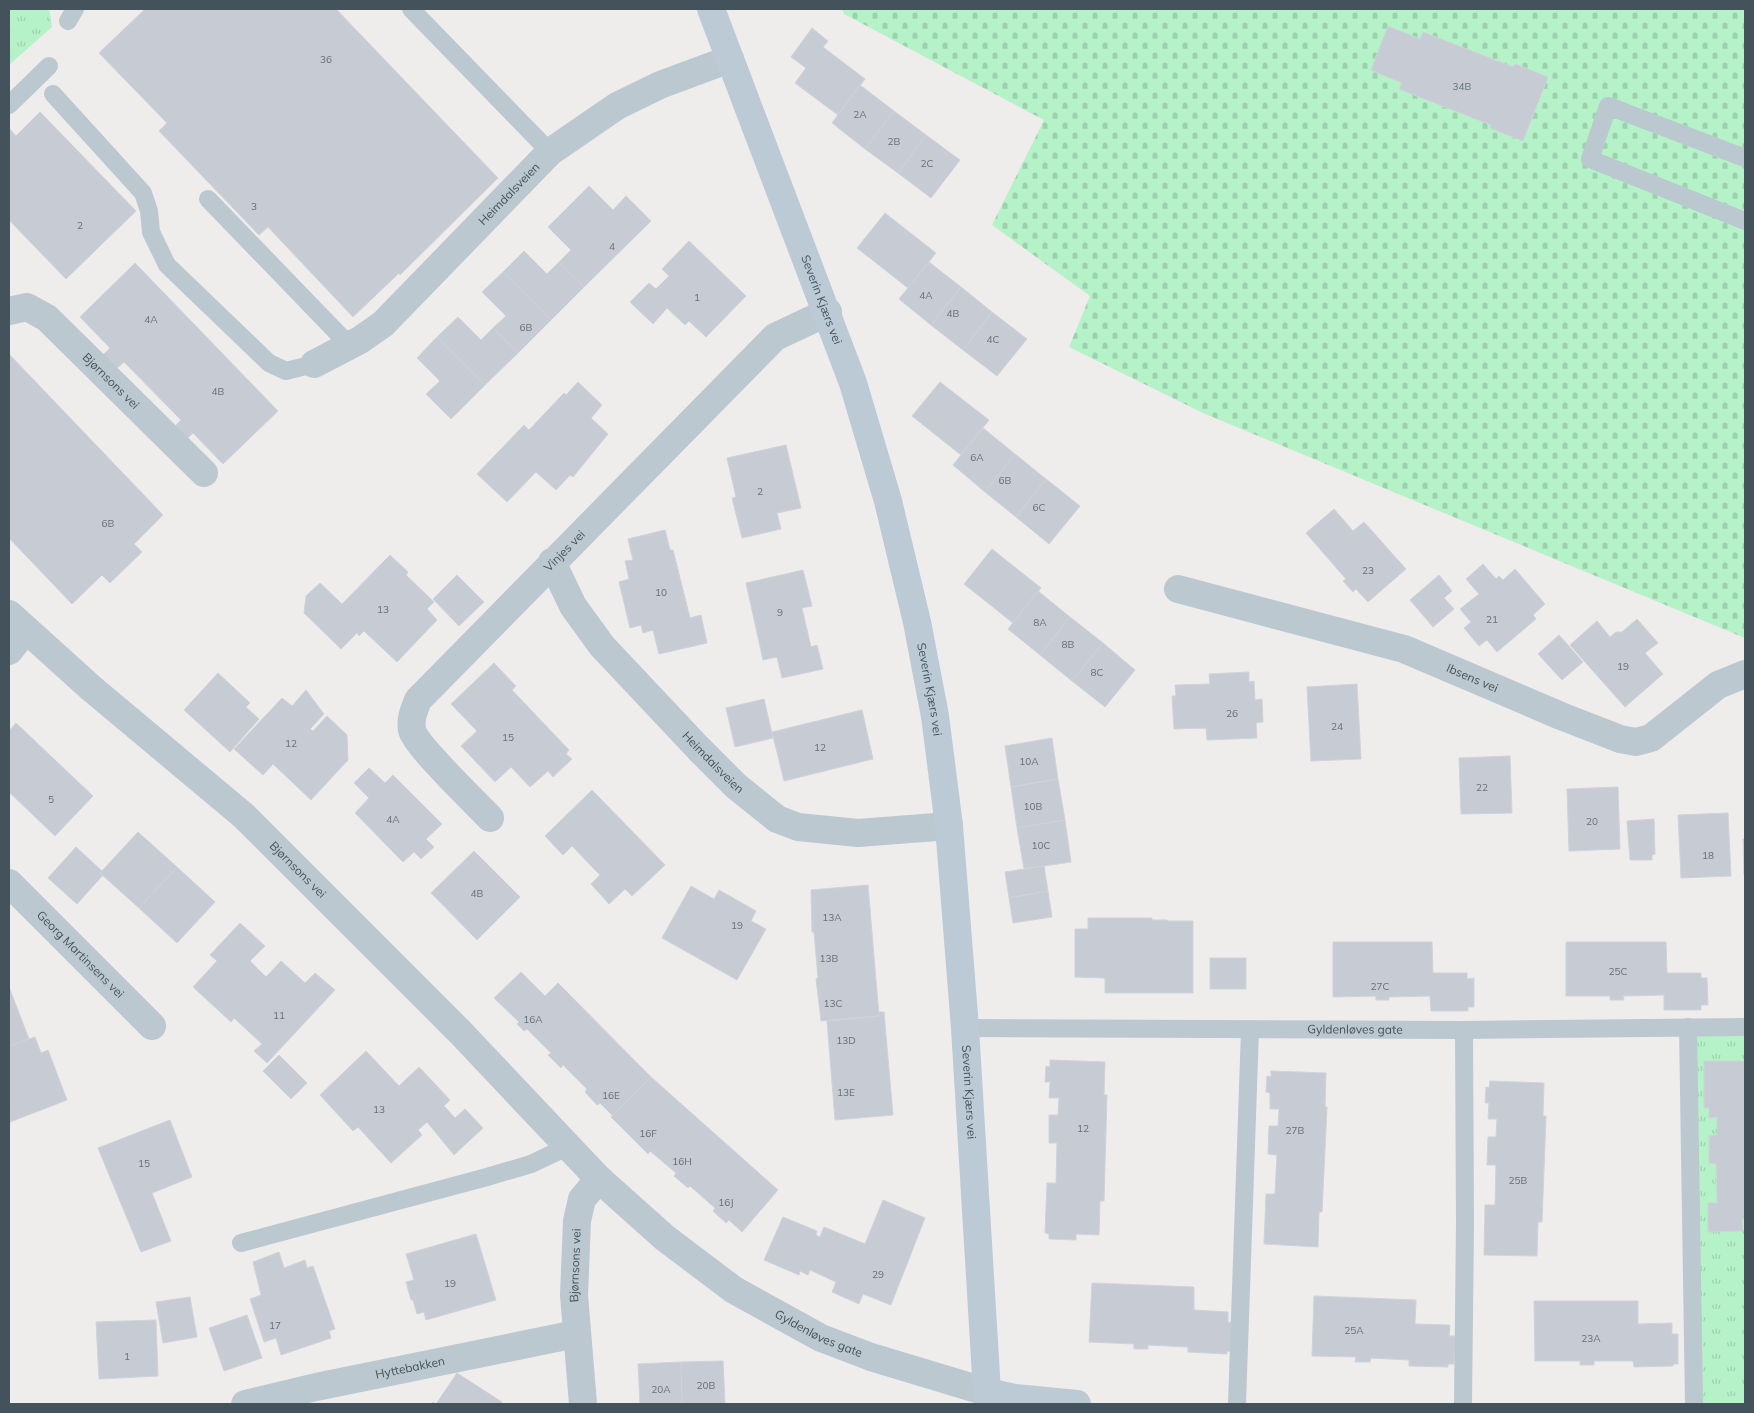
<svg xmlns="http://www.w3.org/2000/svg" width="1754" height="1413" font-family="Mulish,sans-serif">
<style>
.cemetery{fill:url(#cemetery-stones)}
.park{fill:url(#park-tufts)}
.building{fill:#c7cbd3;stroke:#cfd3d9}
.lines{fill:none;stroke-linecap:round;stroke-linejoin:round}
.lane{stroke:#bbc8d0;stroke-width:18}
.street{stroke:#bbc8d0;stroke-width:28}
.secondary{stroke:#bbcad5;stroke-width:28}
.labels{text-anchor:middle;stroke-width:4;stroke-linejoin:round;paint-order:stroke}
.number-label{font-size:10px;fill:#647079}
.street-label{font-size:12px;fill:#43525b;stroke:#fff}
</style>
<defs>
<pattern id="cemetery-stones" width="16" height="16" patternUnits="userSpaceOnUse" patternTransform="scale(1.25)"><rect width="16" height="16" fill="#b5f2c8"/><path d="M2 7V4a2 2 0 0 1 4 0v3zM10 15v-3a2 2 0 0 1 4 0v3z" fill="#9dd1ae"/></pattern>
<pattern id="park-tufts" width="24" height="20" patternUnits="userSpaceOnUse" patternTransform="scale(1.25)"><rect width="24" height="20" fill="#b5f2c8"/><path d="M3 7l-1-3M5 7V3M7 7l1-3M15 17l-1-3M17 17v-4M19 17l1-3" fill="none" stroke="#9dd1ae"/></pattern>
</defs>
<rect width="100%" height="100%" fill="#efecec"/>
<path class="cemetery" d="M 842,9 L 1745,9 L 1745,638 L 1203,413 L 1069,347 L 1090,296 L 992,225 L 1044,120 L 844,14 Z"/>
<g class="park">
<path d="M 9,9 L 49,9 L 52,27 L 9,65 Z"/>
<path d="M 1688,1027 L 1745,1028 L 1745,1404 L 1701,1404 Z"/>
</g>
<g class="building">
<path d="M 145,9 L 336,9 L 498,178 L 400,275 L 399,273 L 353,317 L 268,227 L 259,235 L 159,131 L 167,123 L 99,53 Z"/>
<path d="M 1388,26 L 1420,39 L 1423,32 L 1513,67 L 1515,64 L 1548,77 L 1523,141 L 1490,128 L 1491,125 L 1399,89 L 1402,83 L 1371,70 Z"/>
<path d="M 812,28 L 828,41 L 823,47 L 865,79 L 838,115 L 795,83 L 806,68 L 791,57 Z"/>
<path d="M 860,85 L 894,111 L 865,149 L 832,123 Z"/>
<path d="M 894,111 L 926,135 L 898,173 L 865,149 Z"/>
<path d="M 40,112 L 136,211 L 66,279 L 9,220 L 9,128 L 16,136 Z"/>
<path d="M 926,135 L 960,160 L 931,198 L 898,173 Z"/>
<path d="M 589,186 L 613,210 L 626,196 L 651,221 L 584,287 L 559,262 L 571,250 L 548,227 Z"/>
<path d="M 885,213 L 936,253 L 908,288 L 857,248 Z"/>
<path d="M 689,241 L 746,296 L 706,337 L 689,321 L 685,325 L 667,308 L 653,324 L 630,302 L 649,283 L 656,289 L 669,276 L 662,269 Z"/>
<path d="M 524,251 L 547,274 L 559,262 L 584,287 L 551,320 L 503,272 Z"/>
<path d="M 929,262 L 961,287 L 931,325 L 899,299 Z"/>
<path d="M 135,263 L 278,411 L 223,464 L 193,433 L 184,442 L 172,429 L 181,420 L 124,362 L 115,370 L 102,356 L 110,348 L 80,317 Z"/>
<path d="M 503,272 L 551,320 L 518,353 L 493,328 L 506,316 L 482,292 Z"/>
<path d="M 961,287 L 992,312 L 963,350 L 931,325 Z"/>
<path d="M 992,312 L 1027,339 L 997,376 L 963,350 Z"/>
<path d="M 458,317 L 481,340 L 493,328 L 518,353 L 485,385 L 437,337 Z"/>
<path d="M 437,337 L 485,385 L 451,419 L 426,394 L 440,381 L 417,358 Z"/>
<path d="M 9,354 L 163,515 L 134,544 L 142,552 L 110,583 L 102,575 L 72,604 L 9,538 Z"/>
<path d="M 578,382 L 602,405 L 591,418 L 608,434 L 573,477 L 570,475 L 556,490 L 536,472 L 507,502 L 477,474 L 524,425 L 529,430 L 564,393 L 566,395 Z"/>
<path d="M 940,382 L 989,420 L 961,455 L 912,416 Z"/>
<path d="M 983,428 L 1015,454 L 985,492 L 953,465 Z"/>
<path d="M 786,445 L 801,508 L 777,513 L 781,529 L 742,538 L 732,498 L 736,497 L 727,458 Z"/>
<path d="M 1015,454 L 1046,479 L 1016,517 L 985,492 Z"/>
<path d="M 1046,479 L 1080,506 L 1049,544 L 1016,517 Z"/>
<path d="M 1334,509 L 1353,531 L 1364,522 L 1406,569 L 1368,602 L 1356,589 L 1353,592 L 1343,581 L 1346,579 L 1306,533 Z"/>
<path d="M 665,530 L 670,550 L 673,550 L 690,618 L 701,615 L 707,643 L 659,654 L 653,630 L 643,633 L 641,625 L 630,628 L 619,582 L 629,579 L 625,561 L 633,560 L 628,539 Z"/>
<path d="M 992,549 L 1041,588 L 1013,623 L 964,584 Z"/>
<path d="M 390,555 L 408,572 L 406,575 L 434,602 L 427,609 L 437,620 L 397,662 L 364,631 L 359,636 L 357,633 L 341,649 L 304,613 L 306,596 L 320,583 L 342,604 Z"/>
<path d="M 1483,564 L 1496,579 L 1499,576 L 1503,580 L 1515,569 L 1545,604 L 1533,615 L 1536,619 L 1497,652 L 1487,640 L 1479,646 L 1464,628 L 1471,622 L 1460,609 L 1479,594 L 1466,579 Z"/>
<path d="M 803,570 L 812,606 L 802,608 L 811,647 L 817,645 L 823,669 L 782,678 L 777,657 L 763,660 L 746,583 Z"/>
<path d="M 457,575 L 484,602 L 459,626 L 433,599 Z"/>
<path d="M 1439,575 L 1452,591 L 1444,598 L 1454,609 L 1433,627 L 1410,600 Z"/>
<path d="M 1038,591 L 1070,617 L 1040,655 L 1008,629 Z"/>
<path d="M 1070,617 L 1103,643 L 1072,681 L 1040,655 Z"/>
<path d="M 1637,619 L 1658,643 L 1645,653 L 1663,674 L 1625,707 L 1570,645 L 1597,621 L 1610,637 L 1616,632 L 1622,632 Z"/>
<path d="M 1559,635 L 1583,662 L 1562,680 L 1538,654 Z"/>
<path d="M 1103,643 L 1135,670 L 1105,707 L 1072,681 Z"/>
<path d="M 494,663 L 516,686 L 512,690 L 569,750 L 566,754 L 572,759 L 553,777 L 548,771 L 530,787 L 511,767 L 495,782 L 461,746 L 477,731 L 451,704 Z"/>
<path d="M 1249,672 L 1249,682 L 1254,681 L 1255,700 L 1262,699 L 1263,722 L 1256,723 L 1257,738 L 1207,740 L 1206,728 L 1174,729 L 1172,696 L 1176,696 L 1175,685 L 1210,684 L 1209,674 Z"/>
<path d="M 218,673 L 250,703 L 246,707 L 259,719 L 230,752 L 184,710 Z"/>
<path d="M 1357,684 L 1361,759 L 1311,761 L 1307,687 Z"/>
<path d="M 306,690 L 324,714 L 310,729 L 313,731 L 327,716 L 347,735 L 348,760 L 311,800 L 273,764 L 263,775 L 234,749 L 282,698 L 292,706 Z"/>
<path d="M 764,699 L 773,738 L 735,747 L 726,708 Z"/>
<path d="M 862,710 L 873,759 L 784,781 L 772,732 Z"/>
<path d="M 16,723 L 93,796 L 55,836 L 9,792 L 9,731 Z"/>
<path d="M 1052,738 L 1058,779 L 1011,787 L 1005,746 Z"/>
<path d="M 1510,756 L 1512,813 L 1461,814 L 1459,758 Z"/>
<path d="M 369,768 L 385,783 L 393,775 L 442,824 L 426,839 L 434,847 L 421,859 L 414,852 L 403,862 L 355,813 L 369,798 L 354,783 Z"/>
<path d="M 1058,779 L 1065,820 L 1017,828 L 1011,787 Z"/>
<path d="M 1618,787 L 1620,849 L 1569,851 L 1567,789 Z"/>
<path d="M 592,790 L 665,865 L 632,896 L 625,889 L 609,904 L 591,884 L 600,875 L 572,846 L 563,855 L 545,836 Z"/>
<path d="M 1728,813 L 1731,876 L 1681,878 L 1678,815 Z"/>
<path d="M 1654,819 L 1655,854 L 1652,855 L 1652,860 L 1630,860 L 1627,821 Z"/>
<path d="M 1065,820 L 1071,862 L 1024,869 L 1017,828 Z"/>
<path d="M 138,832 L 177,867 L 139,908 L 100,873 Z"/>
<path d="M 1743,839 L 1745,839 L 1745,875 L 1744,875 Z"/>
<path d="M 76,847 L 102,871 L 100,873 L 103,875 L 77,904 L 48,878 Z"/>
<path d="M 474,851 L 520,897 L 477,940 L 431,893 Z"/>
<path d="M 1044,866 L 1048,891 L 1009,898 L 1005,872 Z"/>
<path d="M 177,867 L 215,902 L 177,943 L 139,908 Z"/>
<path d="M 868,885 L 879,1016 L 821,1021 L 816,979 L 818,978 L 814,932 L 812,932 L 811,890 Z"/>
<path d="M 691,886 L 714,899 L 719,890 L 756,911 L 751,921 L 766,929 L 737,980 L 662,938 Z"/>
<path d="M 1048,891 L 1052,917 L 1013,923 L 1009,898 Z"/>
<path d="M 1088,918 L 1152,918 L 1152,920 L 1167,920 L 1168,921 L 1193,921 L 1193,993 L 1105,993 L 1105,978 L 1075,977 L 1075,929 L 1088,929 Z"/>
<path d="M 240,923 L 265,946 L 250,961 L 266,977 L 281,961 L 305,983 L 315,973 L 335,990 L 267,1063 L 254,1051 L 262,1044 L 234,1018 L 231,1022 L 193,987 L 217,961 L 210,955 Z"/>
<path d="M 1333,942 L 1432,942 L 1433,973 L 1467,973 L 1467,979 L 1474,978 L 1474,1007 L 1468,1007 L 1468,1011 L 1431,1011 L 1430,996 L 1389,997 L 1389,1000 L 1376,1000 L 1376,996 L 1333,997 Z"/>
<path d="M 1566,942 L 1666,942 L 1667,973 L 1701,973 L 1701,978 L 1707,978 L 1708,1005 L 1701,1005 L 1701,1010 L 1664,1010 L 1664,995 L 1623,996 L 1624,1000 L 1610,1000 L 1610,996 L 1566,996 Z"/>
<rect x="1210" y="958" width="36" height="31"/>
<path d="M 521,972 L 545,996 L 558,983 L 651,1077 L 613,1116 L 600,1103 L 597,1105 L 585,1092 L 587,1089 L 563,1065 L 561,1068 L 548,1055 L 551,1053 L 527,1029 L 524,1031 L 517,1024 L 519,1022 L 494,998 Z"/>
<path d="M 9,987 L 29,1039 L 9,1046 Z"/>
<path d="M 879,1012 L 884,1012 L 893,1115 L 835,1120 L 827,1021 L 879,1016 Z"/>
<path d="M 35,1037 L 41,1053 L 48,1050 L 67,1100 L 10,1122 L 9,1046 Z"/>
<path d="M 366,1051 L 399,1086 L 419,1067 L 450,1100 L 444,1106 L 455,1118 L 465,1109 L 483,1128 L 454,1155 L 427,1122 L 418,1130 L 422,1135 L 391,1163 L 358,1127 L 353,1131 L 320,1095 Z"/>
<path d="M 279,1055 L 307,1083 L 291,1099 L 263,1071 Z"/>
<path d="M 1050,1060 L 1105,1062 L 1104,1095 L 1107,1095 L 1104,1201 L 1100,1201 L 1099,1235 L 1076,1234 L 1076,1240 L 1049,1239 L 1049,1234 L 1045,1233 L 1047,1183 L 1056,1183 L 1057,1143 L 1049,1143 L 1049,1115 L 1058,1115 L 1059,1098 L 1049,1098 L 1050,1082 L 1045,1082 L 1046,1066 L 1050,1067 Z"/>
<path d="M 1704,1061 L 1745,1061 L 1745,1219 L 1742,1219 L 1743,1231 L 1708,1232 L 1708,1203 L 1717,1203 L 1716,1164 L 1709,1163 L 1709,1136 L 1717,1135 L 1717,1117 L 1709,1118 L 1709,1108 L 1704,1108 Z"/>
<path d="M 1271,1071 L 1326,1073 L 1325,1107 L 1327,1107 L 1322,1212 L 1319,1212 L 1318,1247 L 1264,1244 L 1266,1194 L 1275,1194 L 1277,1155 L 1268,1154 L 1269,1126 L 1278,1126 L 1279,1109 L 1270,1109 L 1270,1093 L 1266,1092 L 1267,1076 L 1271,1077 Z"/>
<path d="M 651,1077 L 778,1190 L 742,1232 L 729,1220 L 726,1223 L 713,1211 L 715,1208 L 690,1186 L 688,1188 L 674,1176 L 676,1173 L 650,1151 L 648,1154 L 611,1117 Z"/>
<path d="M 1490,1081 L 1544,1083 L 1543,1116 L 1546,1116 L 1542,1222 L 1538,1222 L 1537,1256 L 1484,1255 L 1485,1205 L 1495,1205 L 1496,1165 L 1487,1165 L 1488,1137 L 1496,1137 L 1497,1119 L 1488,1119 L 1489,1103 L 1485,1103 L 1486,1087 L 1489,1088 Z"/>
<path d="M 170,1120 L 192,1177 L 152,1193 L 171,1241 L 141,1252 L 98,1148 Z"/>
<path d="M 883,1200 L 925,1218 L 891,1305 L 863,1294 L 859,1304 L 832,1292 L 836,1282 L 810,1270 L 808,1275 L 800,1271 L 799,1275 L 764,1260 L 783,1217 L 817,1231 L 816,1235 L 820,1237 L 824,1227 L 865,1244 Z"/>
<path d="M 476,1234 L 496,1300 L 426,1320 L 424,1312 L 417,1314 L 413,1300 L 411,1300 L 406,1282 L 414,1280 L 406,1254 Z"/>
<path d="M 279,1252 L 284,1268 L 305,1260 L 307,1268 L 313,1266 L 335,1329 L 329,1331 L 331,1338 L 281,1355 L 276,1338 L 264,1342 L 250,1299 L 261,1295 L 253,1262 Z"/>
<path d="M 1092,1283 L 1194,1287 L 1194,1310 L 1228,1312 L 1228,1322 L 1234,1323 L 1232,1352 L 1227,1351 L 1227,1354 L 1188,1352 L 1188,1347 L 1148,1345 L 1148,1349 L 1134,1349 L 1134,1344 L 1089,1342 Z"/>
<path d="M 1314,1296 L 1416,1300 L 1415,1324 L 1450,1325 L 1449,1336 L 1455,1336 L 1454,1364 L 1448,1364 L 1448,1367 L 1409,1366 L 1409,1360 L 1371,1358 L 1370,1362 L 1355,1362 L 1356,1357 L 1312,1356 Z"/>
<path d="M 190,1297 L 197,1337 L 163,1343 L 156,1302 Z"/>
<path d="M 1534,1301 L 1638,1301 L 1638,1324 L 1672,1323 L 1672,1334 L 1678,1334 L 1678,1364 L 1673,1364 L 1673,1366 L 1634,1367 L 1633,1361 L 1594,1361 L 1594,1365 L 1580,1365 L 1580,1361 L 1535,1361 Z"/>
<path d="M 247,1315 L 262,1358 L 224,1371 L 209,1328 Z"/>
<path d="M 156,1320 L 158,1376 L 99,1379 L 96,1322 Z"/>
<path d="M 723,1361 L 725,1404 L 682,1404 L 681,1362 Z"/>
<path d="M 681,1362 L 682,1404 L 640,1404 L 638,1364 Z"/>
<path d="M 457,1373 L 502,1402 L 500,1404 L 431,1404 L 433,1402 L 436,1404 Z"/>
</g>
<g class="lines">
<g class="lane">
<path d="M 411,9 L 550,152"/>
<path d="M 68,21 L 75,9"/>
<path d="M 53,94 L 143,193 L 149,211 L 151,232 L 167,265 L 269,363 L 286,371 L 314,364"/>
<path d="M 9,105 L 49,66"/>
<path d="M 1745,158 L 1608,106 L 1590,159 L 1745,221"/>
<path d="M 208,199 L 350,346"/>
<path d="M 1688,1027 L 1694,1404"/>
<path id="s1" d="M 965,1028 L 1464,1030 L 1745,1027"/>
<path d="M 241,1243 L 487,1177 L 531,1164 L 569,1146"/>
<path d="M 1237,1404 L 1250,1030"/>
<path d="M 1463,1404 L 1465,1224 L 1464,1030"/>
</g>
<g class="street">
<path id="s2" d="M 9,311 L 27,307 L 47,318 L 204,473"/>
<path id="s3" d="M 314,364 L 360,340 L 383,324 L 550,152 L 617,106 L 660,85 L 730,59"/>
<path id="s4" d="M 552,562 L 573,606 L 602,646 L 699,749 L 736,786 L 777,819 L 798,827 L 858,833 L 949,826"/>
<path id="s5" d="M 1178,589 L 1404,649 L 1561,716 L 1620,739 L 1636,742 L 1651,738 L 1718,685 L 1745,674"/>
<path id="s6" d="M 9,614 L 91,688 L 244,816 L 460,1032 L 599,1179 L 665,1238 L 734,1290 L 821,1338 L 871,1357 L 987,1392 L 988,1404"/>
<path d="M 9,651 L 26,630"/>
<path id="s7" d="M 490,818 C 476,803 416,746 412,730 C 410,719 414,710 418,700 L 775,337 L 828,312"/>
<path id="s8" d="M 9,883 L 152,1026"/>
<path id="s9" d="M 245,1404 L 316,1387 L 576,1334"/>
<path id="s10" d="M 583,1404 L 574,1295 L 577,1221 L 582,1199 L 599,1179"/>
</g>
<path class="secondary" id="s11" d="M 711,9 L 853,383 L 888,501 L 917,622 L 935,716 L 949,826 L 965,1028 L 987,1392 L 1015,1398 L 1077,1404"/>
</g>
<g class="labels">
<g class="number-label">
<text x="326" y="63">36</text>
<text x="1462" y="90">34B</text>
<text x="860" y="118">2A</text>
<text x="894" y="145">2B</text>
<text x="927" y="167">2C</text>
<text x="254" y="210">3</text>
<text x="80" y="229">2</text>
<text x="612" y="250">4</text>
<text x="926" y="299">4A</text>
<text x="697" y="301">1</text>
<text x="953" y="317">4B</text>
<text x="151" y="323">4A</text>
<text x="526" y="331">6B</text>
<text x="993" y="343">4C</text>
<text x="218" y="395">4B</text>
<text x="977" y="461">6A</text>
<text x="1005" y="484">6B</text>
<text x="760" y="495">2</text>
<text x="1039" y="511">6C</text>
<text x="108" y="527">6B</text>
<text x="1368" y="574">23</text>
<text x="661" y="596">10</text>
<text x="383" y="613">13</text>
<text x="780" y="616">9</text>
<text x="1492" y="623">21</text>
<text x="1040" y="626">8A</text>
<text x="1068" y="648">8B</text>
<text x="1623" y="670">19</text>
<text x="1097" y="676">8C</text>
<text x="1232" y="717">26</text>
<text x="1337" y="730">24</text>
<text x="508" y="741">15</text>
<text x="291" y="747">12</text>
<text x="820" y="751">12</text>
<text x="1029" y="765">10A</text>
<text x="1482" y="791">22</text>
<text x="51" y="803">5</text>
<text x="1033" y="810">10B</text>
<text x="393" y="823">4A</text>
<text x="1592" y="825">20</text>
<text x="1041" y="849">10C</text>
<text x="1708" y="859">18</text>
<text x="477" y="897">4B</text>
<text x="832" y="921">13A</text>
<text x="737" y="929">19</text>
<text x="829" y="962">13B</text>
<text x="1618" y="975">25C</text>
<text x="1380" y="990">27C</text>
<text x="833" y="1007">13C</text>
<text x="279" y="1019">11</text>
<text x="533" y="1023">16A</text>
<text x="846" y="1044">13D</text>
<text x="846" y="1096">13E</text>
<text x="611" y="1099">16E</text>
<text x="379" y="1113">13</text>
<text x="1083" y="1132">12</text>
<text x="1295" y="1134">27B</text>
<text x="648" y="1137">16F</text>
<text x="682" y="1165">16H</text>
<text x="144" y="1167">15</text>
<text x="1518" y="1184">25B</text>
<text x="726" y="1206">16J</text>
<text x="878" y="1278">29</text>
<text x="450" y="1287">19</text>
<text x="275" y="1329">17</text>
<text x="1354" y="1334">25A</text>
<text x="1591" y="1342">23A</text>
<text x="127" y="1360">1</text>
<text x="706" y="1389">20B</text>
<text x="661" y="1393">20A</text>
</g>
<g class="street-label">
<text dy="4" stroke="none"><textPath href="#s3" startOffset="261">Heimdalsveien</textPath></text>
<text dy="4" stroke="none"><textPath href="#s11" startOffset="311">Severin Kjærs vei</textPath></text>
<text dy="4" stroke="none"><textPath href="#s2" startOffset="131">Bjørnsons vei</textPath></text>
<text dy="4" stroke="none"><textPath href="#s7" startOffset="358">Vinjes vei</textPath></text>
<text dy="4" stroke="none"><textPath href="#s5" startOffset="308">Ibsens vei</textPath></text>
<text dy="4" stroke="none"><textPath href="#s11" startOffset="716">Severin Kjærs vei</textPath></text>
<text dy="4" stroke="none"><textPath href="#s4" startOffset="259">Heimdalsveien</textPath></text>
<text dy="4" stroke="none"><textPath href="#s6" startOffset="386">Bjørnsons vei</textPath></text>
<text dy="4" stroke="none"><textPath href="#s8" startOffset="101">Georg Martinsens vei</textPath></text>
<text dy="4" stroke="none"><textPath href="#s1" startOffset="390">Gyldenløves gate</textPath></text>
<text dy="4" stroke="none"><textPath href="#s11" startOffset="1121">Severin Kjærs vei</textPath></text>
<text dy="4" stroke="none"><textPath href="#s10" startOffset="139">Bjørnsons vei</textPath></text>
<text dy="4" stroke="none"><textPath href="#s6" startOffset="1088">Gyldenløves gate</textPath></text>
<text dy="4" stroke="none"><textPath href="#s9" startOffset="169">Hyttebakken</textPath></text>
</g>
</g>
<rect width="1754" height="1413" fill="none" stroke="#43525b" stroke-width="20"/>
</svg>
